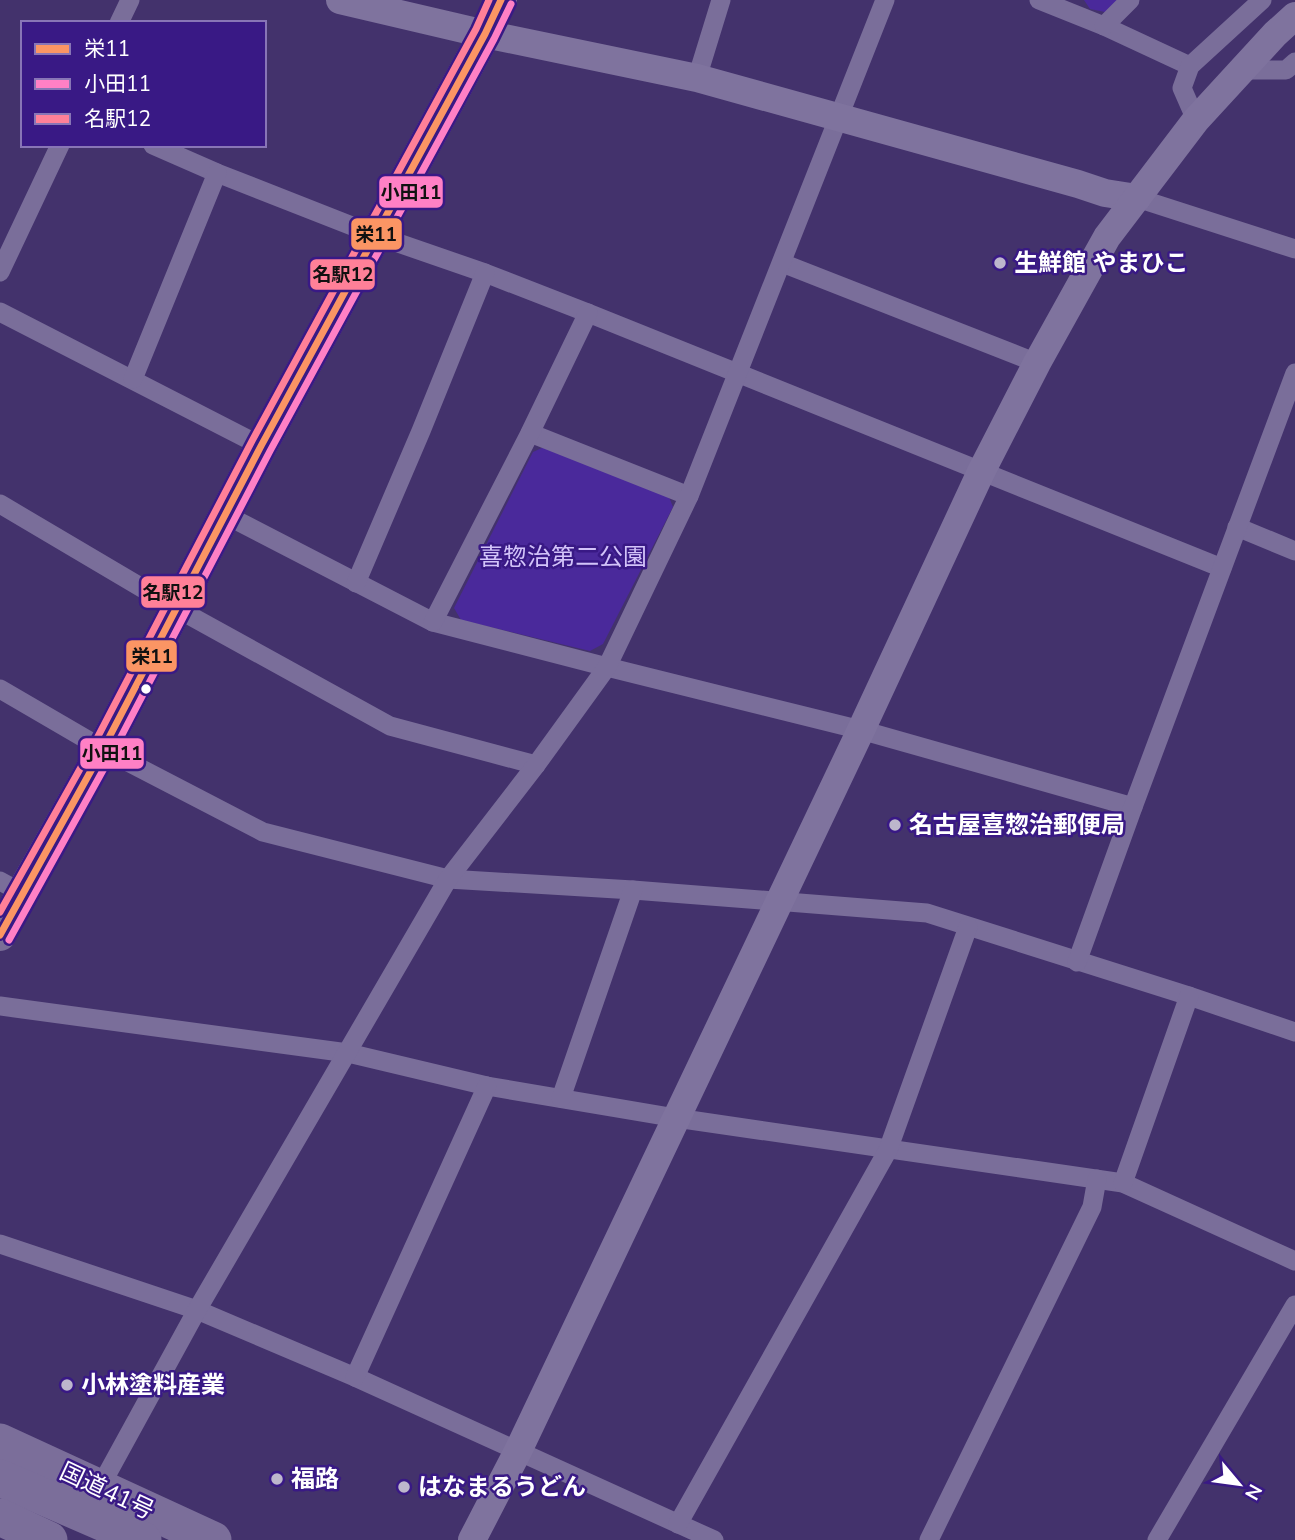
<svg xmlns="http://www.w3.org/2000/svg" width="1295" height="1540" font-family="'Nunito Sans','Noto Sans JP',sans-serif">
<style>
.green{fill:#4a299b}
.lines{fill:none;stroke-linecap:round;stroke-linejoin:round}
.street{stroke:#7a6e9a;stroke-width:19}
.secondary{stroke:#7f739e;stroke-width:28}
.primary{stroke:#796d97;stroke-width:32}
.highway{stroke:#7b6e9a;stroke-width:37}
.bus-1-casing{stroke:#391985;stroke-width:12}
.bus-2-casing{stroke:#391985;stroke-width:12}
.bus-3-casing{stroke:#391985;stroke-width:12}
.bus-1{stroke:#fb9564;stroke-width:7}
.bus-2{stroke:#ff80c5;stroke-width:7}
.bus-3{stroke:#ff8098;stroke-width:7}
.poi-dot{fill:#bdb7cc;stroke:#391985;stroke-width:2.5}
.bus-dot{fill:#fff;stroke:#391985;stroke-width:2.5}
.labels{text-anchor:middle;stroke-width:5;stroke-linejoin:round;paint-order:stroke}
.poi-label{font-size:24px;font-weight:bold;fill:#fff;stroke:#391985;text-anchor:start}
.park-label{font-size:24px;fill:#d2c3f9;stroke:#391985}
.street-label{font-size:24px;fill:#fff;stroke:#391985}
.line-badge{stroke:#391985;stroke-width:2.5}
.pale-badge-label{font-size:19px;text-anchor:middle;font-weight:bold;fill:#111}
</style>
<rect width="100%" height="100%" fill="#43326c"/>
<g class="green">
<path d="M 1084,0 L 1117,0 L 1105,12 L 1090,9 Z"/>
<path d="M 544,447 L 669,497 L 673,507 L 603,644 L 590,651 L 461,620 L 454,608 L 533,452 Z"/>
</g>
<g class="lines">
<g class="street">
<path d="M 1039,0 L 1104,26 L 1190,66"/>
<path d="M 119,23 L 130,0"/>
<path d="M 1104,26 L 1130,0"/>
<path d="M 1241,70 L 1286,70 L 1295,62"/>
<path d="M 697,78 L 721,0"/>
<path d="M 1196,120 L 1182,88 L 1190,66 L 1262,0"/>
<path d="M 153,145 L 217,173 L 375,235 L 485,273 L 588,313 L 1222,568"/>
<path d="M 1137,198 L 1295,249"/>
<path d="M 782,263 L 1037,363"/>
<path d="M 0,272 L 60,145"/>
<path d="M 0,312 L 261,446"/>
<path d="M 133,379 L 217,173"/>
<path d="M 530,433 L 689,496"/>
<path d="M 0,504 L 176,608 L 390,726 L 536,765"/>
<path d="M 226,515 L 433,622 L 607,667 L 861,730 L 1133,807"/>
<path d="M 1237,527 L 1295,551"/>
<path d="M 356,583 L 421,431 L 485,273"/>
<path d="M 433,622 L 530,433 L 588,313"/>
<path d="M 0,689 L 103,749 L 263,832 L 448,879 L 633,890 L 927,913 L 1189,996 L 1295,1032"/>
<path d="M 0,881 L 22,893"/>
<path d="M 1077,962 L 1133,807 L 1295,373"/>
<path d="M 0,1006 L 348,1053 L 487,1086 L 676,1118 L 1123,1183 L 1295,1261"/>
<path d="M 561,1098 L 633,890"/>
<path d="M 1123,1183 L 1189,996"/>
<path d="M 0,1244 L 197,1310 L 355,1377 L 714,1540"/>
<path d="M 355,1377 L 487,1086"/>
<path d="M 100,1487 L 197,1310 L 448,879 L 536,765 L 607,667 L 689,496 L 885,0"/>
<path d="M 678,1524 L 888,1150 L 968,927"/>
<path d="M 929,1540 L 1092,1207 L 1097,1179"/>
<path d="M 1157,1540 L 1295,1305"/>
</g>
<g class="secondary">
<path d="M 340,0 L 485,34 L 697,78 L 1078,184 L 1105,193 L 1137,198"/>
<path d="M 472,1540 L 518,1451 L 861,730 L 981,472 L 1037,363 L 1107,237 L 1196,120 L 1275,34 L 1295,16"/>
</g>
<path class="primary" d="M 0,935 L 22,893 L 103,749 L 261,446 L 485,34 L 501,0"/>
<g class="highway">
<path d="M 0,1442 L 213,1540"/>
<path d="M 0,1478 L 143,1540"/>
<path d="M 0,1517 L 49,1540"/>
</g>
<defs>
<path id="bus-1" d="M 0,935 L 103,749 L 261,446 L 485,34 L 501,0"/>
<path id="bus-2" d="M 9,940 L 112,754 L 270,451 L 494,39 L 511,4"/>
<path id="bus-3" d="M 0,912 L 94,744 L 252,441 L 476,29 L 489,0"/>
</defs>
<use href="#bus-1" class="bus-1-casing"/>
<use href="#bus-2" class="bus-2-casing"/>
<use href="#bus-3" class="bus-3-casing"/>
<use href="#bus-1" class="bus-1"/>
<use href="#bus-2" class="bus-2"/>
<use href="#bus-3" class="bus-3"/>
</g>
<g class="poi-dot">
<circle cx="1000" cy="263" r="7"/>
<circle cx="895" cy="825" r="7"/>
<circle cx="67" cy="1385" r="7"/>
<circle cx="277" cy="1479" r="7"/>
<circle cx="404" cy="1487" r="7"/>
</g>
<circle class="bus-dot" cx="146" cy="689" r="6"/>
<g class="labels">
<g class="poi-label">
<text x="1014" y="271">生鮮館 やまひこ</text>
<text x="909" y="833">名古屋喜惣治郵便局</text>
<text x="81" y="1393">小林塗料産業</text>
<text x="291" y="1487">福路</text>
<text x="418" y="1495">はなまるうどん</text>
</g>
<g class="park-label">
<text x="563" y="565">喜惣治第二公園</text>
</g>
<g class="street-label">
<text transform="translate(107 1491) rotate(25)" y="8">国道41号</text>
</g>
</g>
<g class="line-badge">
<rect x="378" y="175" width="66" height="34" rx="7" fill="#ff80c5"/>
<rect x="350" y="217" width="53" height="34" rx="7" fill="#fb9564"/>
<rect x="309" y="258" width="67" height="33" rx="7" fill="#ff8098"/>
<rect x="140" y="575" width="66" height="34" rx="7" fill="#ff8098"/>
<rect x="125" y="639" width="53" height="34" rx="7" fill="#fb9564"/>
<rect x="79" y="737" width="66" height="33" rx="7" fill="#ff80c5"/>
</g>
<g class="pale-badge-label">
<text x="411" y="199">小田11</text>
<text x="376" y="241">栄11</text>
<text x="343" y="281">名駅12</text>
<text x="173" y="599">名駅12</text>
<text x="152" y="663">栄11</text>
<text x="112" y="760">小田11</text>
</g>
<rect x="21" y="21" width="245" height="126" fill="#391985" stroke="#8875b6" stroke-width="2"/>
<rect x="35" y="44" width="35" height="10" fill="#fb9564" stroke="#8875b6" stroke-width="2"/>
<text x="84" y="56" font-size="21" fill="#ffffff">栄11</text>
<rect x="35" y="79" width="35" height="10" fill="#ff80c5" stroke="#8875b6" stroke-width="2"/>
<text x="84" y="91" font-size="21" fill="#ffffff">小田11</text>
<rect x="35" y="114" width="35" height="10" fill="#ff8098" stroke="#8875b6" stroke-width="2"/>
<text x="84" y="126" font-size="21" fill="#ffffff">名駅12</text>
<g transform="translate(1239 1484) rotate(119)" stroke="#391985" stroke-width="5" paint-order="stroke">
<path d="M0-5L12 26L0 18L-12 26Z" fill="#ffffff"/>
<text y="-10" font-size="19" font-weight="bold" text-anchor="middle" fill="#ffffff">N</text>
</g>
</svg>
